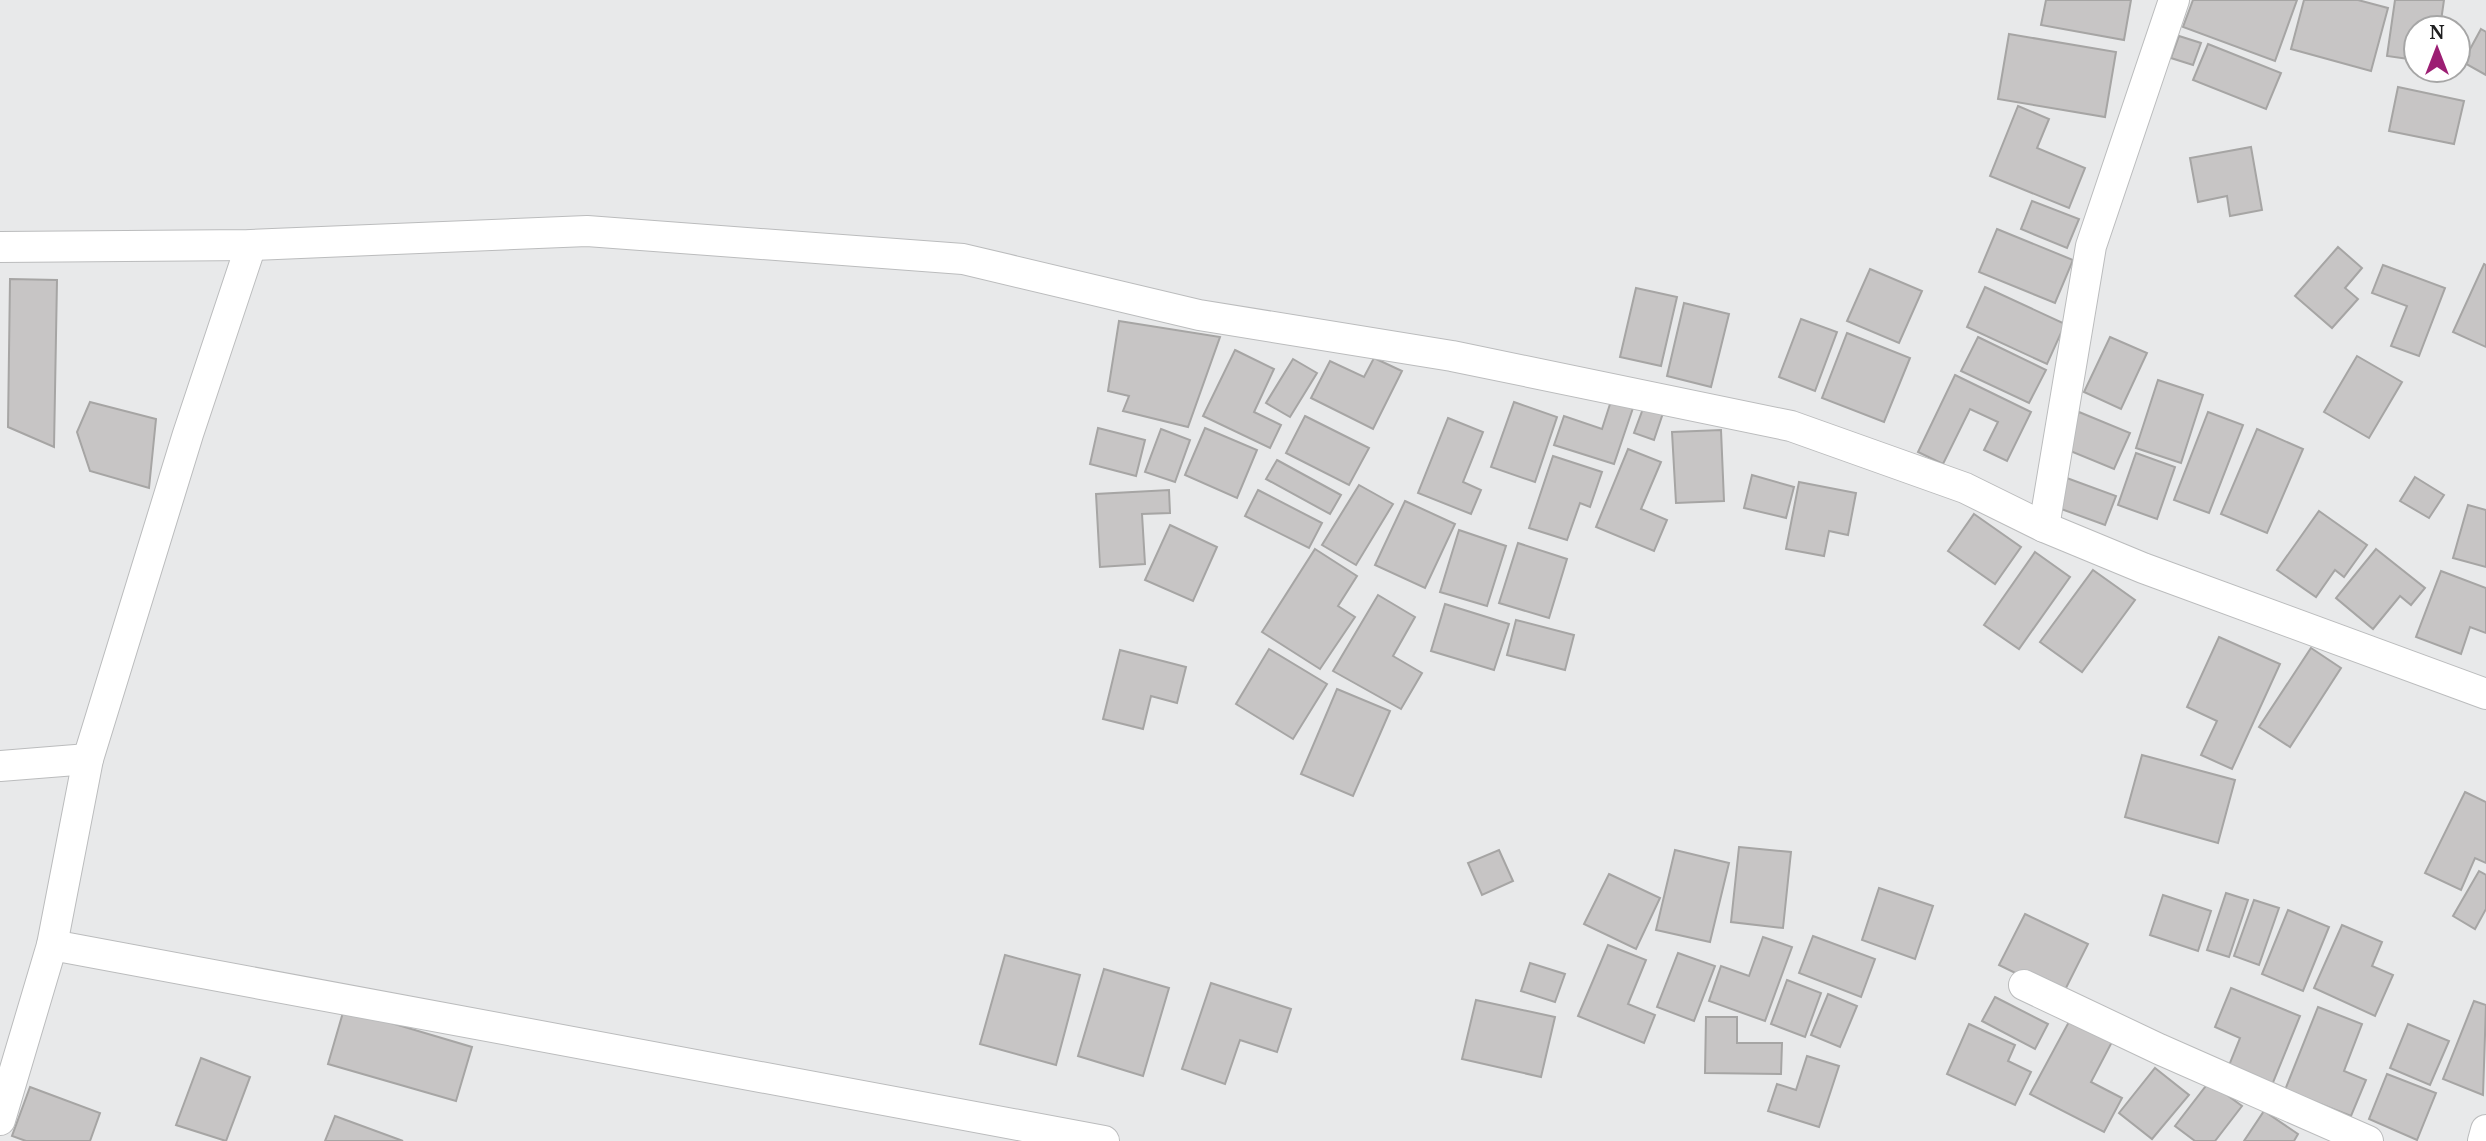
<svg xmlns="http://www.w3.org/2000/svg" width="2486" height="1141" font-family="'Noto Serif',serif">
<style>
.building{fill:#c7c5c5;stroke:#a6a5a4;stroke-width:2}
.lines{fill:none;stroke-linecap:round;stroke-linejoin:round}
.minor-casing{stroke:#bbbcbd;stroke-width:32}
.minor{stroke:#fff;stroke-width:30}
</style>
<rect width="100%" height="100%" fill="#e8e9ea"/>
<g class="building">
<path d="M 2046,0 L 2131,0 L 2124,40 L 2041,25 Z"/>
<path d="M 2193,0 L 2297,0 L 2275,61 L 2183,27 Z"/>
<path d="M 2304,0 L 2358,0 L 2388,8 L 2371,71 L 2291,49 Z"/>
<path d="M 2395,0 L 2444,0 L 2440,28 L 2416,28 L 2416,60 L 2387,56 Z"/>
<path d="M 2481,29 L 2486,32 L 2486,75 L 2463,62 Z"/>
<path d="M 2009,34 L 2116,52 L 2105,117 L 1998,99 Z"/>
<path d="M 2179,36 L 2201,43 L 2193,65 L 2171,58 Z"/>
<path d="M 2208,44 L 2281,73 L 2266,109 L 2193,80 Z"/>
<path d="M 2398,87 L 2464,101 L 2454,144 L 2389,131 Z"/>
<path d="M 2018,106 L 2049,119 L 2037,148 L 2085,168 L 2069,208 L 1990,176 Z"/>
<path d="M 2251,147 L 2262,210 L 2230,216 L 2227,196 L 2198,202 L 2190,158 Z"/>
<path d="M 2032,201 L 2079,219 L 2067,248 L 2021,229 Z"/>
<path d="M 1997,229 L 2073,260 L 2055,303 L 1979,272 Z"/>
<path d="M 2338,247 L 2362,268 L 2345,288 L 2358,299 L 2332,328 L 2295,296 Z"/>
<path d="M 2484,264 L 2486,265 L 2486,347 L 2453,332 Z"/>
<path d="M 2383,265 L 2445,288 L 2419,356 L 2391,346 L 2407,306 L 2372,293 Z"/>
<path d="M 1870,269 L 1922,291 L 1899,343 L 1847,321 Z"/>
<path d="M 10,279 L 57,280 L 54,447 L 8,427 Z"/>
<path d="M 1985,287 L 2065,324 L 2047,364 L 1967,327 Z"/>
<path d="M 1636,288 L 1677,297 L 1661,366 L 1620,357 Z"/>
<path d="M 1684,303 L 1729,314 L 1711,387 L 1667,376 Z"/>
<path d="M 1801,319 L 1837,332 L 1815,391 L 1779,377 Z"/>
<path d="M 1119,321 L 1220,337 L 1188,427 L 1123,411 L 1129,396 L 1108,391 Z"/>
<path d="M 1847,333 L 1910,358 L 1884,422 L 1822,398 Z"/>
<path d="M 1978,337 L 2046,370 L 2029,403 L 1961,371 Z"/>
<path d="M 2110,337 L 2147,353 L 2121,409 L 2084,392 Z"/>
<path d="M 1235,350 L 1274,369 L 1254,412 L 1281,425 L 1270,448 L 1203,416 Z"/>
<path d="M 2357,356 L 2402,382 L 2369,438 L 2324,412 Z"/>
<path d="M 1374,358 L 1402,371 L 1373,429 L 1311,398 L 1330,361 L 1364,377 Z"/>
<path d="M 1293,359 L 1317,373 L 1290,417 L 1266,403 Z"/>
<path d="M 1955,375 L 2031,412 L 2007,461 L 1984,450 L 1998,422 L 1970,409 L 1943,464 L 1918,452 Z"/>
<path d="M 2158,380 L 2203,395 L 2181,463 L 2136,448 Z"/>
<path d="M 1611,401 L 1633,408 L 1614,464 L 1554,445 L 1564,416 L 1602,429 Z"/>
<path d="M 90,402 L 156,419 L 149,488 L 90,471 L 77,432 Z"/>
<path d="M 1514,402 L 1557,417 L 1535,482 L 1491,467 Z"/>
<path d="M 1644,406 L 1663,413 L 1654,440 L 1634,433 Z"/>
<path d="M 2079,412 L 2130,433 L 2114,469 L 2063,448 Z"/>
<path d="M 2208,412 L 2243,425 L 2209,513 L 2174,500 Z"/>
<path d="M 1305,416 L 1369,448 L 1349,485 L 1286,453 Z"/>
<path d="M 1448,418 L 1483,432 L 1463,482 L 1481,490 L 1471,514 L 1418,493 Z"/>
<path d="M 1098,428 L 1145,440 L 1136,476 L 1090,464 Z"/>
<path d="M 1205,428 L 1257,450 L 1237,498 L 1185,475 Z"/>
<path d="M 1161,429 L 1190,440 L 1175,482 L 1145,472 Z"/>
<path d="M 2257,429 L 2303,449 L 2267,533 L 2221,514 Z"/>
<path d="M 1721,430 L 1724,501 L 1676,503 L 1672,432 Z"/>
<path d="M 1628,449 L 1661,462 L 1641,509 L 1667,520 L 1654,551 L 1596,527 Z"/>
<path d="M 2136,453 L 2175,467 L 2157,519 L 2118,505 Z"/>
<path d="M 1553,456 L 1602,472 L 1590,507 L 1580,503 L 1567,540 L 1529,528 Z"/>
<path d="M 1277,460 L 1341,495 L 1330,514 L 1266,479 Z"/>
<path d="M 1752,475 L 1794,487 L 1786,518 L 1744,508 Z"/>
<path d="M 2064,477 L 2116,496 L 2105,525 L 2053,506 Z"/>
<path d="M 2415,477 L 2444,495 L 2429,518 L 2400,501 Z"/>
<path d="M 1799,482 L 1856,493 L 1848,535 L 1829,531 L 1824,556 L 1786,549 Z"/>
<path d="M 1359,485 L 1393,504 L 1356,565 L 1322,545 Z"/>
<path d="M 1169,490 L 1170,513 L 1142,514 L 1145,564 L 1100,567 L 1096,494 Z"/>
<path d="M 1258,490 L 1322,523 L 1309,548 L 1245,516 Z"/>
<path d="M 1405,501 L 1455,524 L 1425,588 L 1375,565 Z"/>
<path d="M 2468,505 L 2486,510 L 2486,567 L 2453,558 Z"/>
<path d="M 2319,511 L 2367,545 L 2344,577 L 2335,570 L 2316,597 L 2277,570 Z"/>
<path d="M 1974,514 L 2021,547 L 1995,584 L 1948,551 Z"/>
<path d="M 1170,525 L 1217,547 L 1193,601 L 1145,580 Z"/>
<path d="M 1459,530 L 1506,546 L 1487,606 L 1440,592 Z"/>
<path d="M 1518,543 L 1567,559 L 1549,618 L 1499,603 Z"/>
<path d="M 1315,549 L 1357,576 L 1338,606 L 1355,617 L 1320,669 L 1262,632 Z"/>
<path d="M 2376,549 L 2425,588 L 2411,605 L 2400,596 L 2373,629 L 2336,598 Z"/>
<path d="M 2035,552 L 2070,577 L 2019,649 L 1984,625 Z"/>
<path d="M 2093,570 L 2135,600 L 2082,672 L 2040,642 Z"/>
<path d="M 2441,571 L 2486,588 L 2486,633 L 2470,627 L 2461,654 L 2416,637 Z"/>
<path d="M 1378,595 L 1415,617 L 1393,656 L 1422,673 L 1401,709 L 1333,671 Z"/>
<path d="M 1445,604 L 1509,624 L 1494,670 L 1431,651 Z"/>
<path d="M 1516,620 L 1574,635 L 1565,670 L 1507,655 Z"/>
<path d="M 2219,637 L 2280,664 L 2232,769 L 2201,755 L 2217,721 L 2187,707 Z"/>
<path d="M 2311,648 L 2341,668 L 2290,747 L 2259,727 Z"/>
<path d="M 1269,649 L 1327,684 L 1293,739 L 1236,704 Z"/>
<path d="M 1120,650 L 1186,667 L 1177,703 L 1151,696 L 1143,729 L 1103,719 Z"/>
<path d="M 1337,689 L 1390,711 L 1353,796 L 1301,774 Z"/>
<path d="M 2142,755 L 2235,780 L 2218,843 L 2125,817 Z"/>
<path d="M 2465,792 L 2486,802 L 2486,863 L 2475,858 L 2461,890 L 2425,873 Z"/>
<path d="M 1739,847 L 1791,852 L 1783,928 L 1731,922 Z"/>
<path d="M 1499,850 L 1513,881 L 1482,895 L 1468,863 Z"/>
<path d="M 1675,850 L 1729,863 L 1710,942 L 1656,930 Z"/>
<path d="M 2479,871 L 2486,875 L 2486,909 L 2475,929 L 2453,916 Z"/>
<path d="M 1609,874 L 1660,898 L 1636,949 L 1584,924 Z"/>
<path d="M 1879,888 L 1933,906 L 1915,959 L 1862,940 Z"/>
<path d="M 2226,893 L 2248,900 L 2229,957 L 2207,950 Z"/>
<path d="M 2163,895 L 2211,911 L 2198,951 L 2150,935 Z"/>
<path d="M 2254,900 L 2279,908 L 2259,965 L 2234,956 Z"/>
<path d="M 2288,910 L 2329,927 L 2303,991 L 2262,974 Z"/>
<path d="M 2025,914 L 2088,944 L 2062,996 L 1999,965 Z"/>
<path d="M 2342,925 L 2382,942 L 2372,966 L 2393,975 L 2375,1016 L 2314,988 Z"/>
<path d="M 1813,936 L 1875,959 L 1861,997 L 1799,973 Z"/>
<path d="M 1763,937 L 1792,947 L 1765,1021 L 1709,1001 L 1721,966 L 1749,976 Z"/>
<path d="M 1608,945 L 1646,960 L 1628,1004 L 1655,1015 L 1644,1043 L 1578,1016 Z"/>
<path d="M 1678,953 L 1715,966 L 1694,1021 L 1657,1007 Z"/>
<path d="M 1005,955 L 1080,975 L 1056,1065 L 980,1044 Z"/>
<path d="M 1530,963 L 1565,974 L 1555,1002 L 1521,991 Z"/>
<path d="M 1104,969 L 1169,988 L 1143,1076 L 1078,1056 Z"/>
<path d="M 1787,980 L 1821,993 L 1805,1037 L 1771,1024 Z"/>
<path d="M 1211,983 L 1291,1009 L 1277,1052 L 1240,1040 L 1225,1084 L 1182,1069 Z"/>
<path d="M 2231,988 L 2300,1016 L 2272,1085 L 2228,1068 L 2240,1038 L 2215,1027 Z"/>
<path d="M 1828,994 L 1857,1006 L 1840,1047 L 1811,1035 Z"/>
<path d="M 1995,997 L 2048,1024 L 2035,1049 L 1982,1021 Z"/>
<path d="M 1476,1000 L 1555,1017 L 1541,1077 L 1462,1059 Z"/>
<path d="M 2474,1001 L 2486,1005 L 2483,1095 L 2443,1079 Z"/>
<path d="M 2318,1007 L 2362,1024 L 2344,1071 L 2366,1080 L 2351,1116 L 2285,1090 Z"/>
<path d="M 344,1009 L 472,1047 L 456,1101 L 328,1064 Z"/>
<path d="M 1706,1017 L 1737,1017 L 1737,1043 L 1782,1043 L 1781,1074 L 1705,1073 Z"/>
<path d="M 2071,1018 L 2113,1040 L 2091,1082 L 2122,1098 L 2104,1132 L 2030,1094 Z"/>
<path d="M 1969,1024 L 2015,1045 L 2008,1061 L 2031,1072 L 2015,1105 L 1947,1074 Z"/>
<path d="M 2408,1024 L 2449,1041 L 2430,1085 L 2390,1068 Z"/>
<path d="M 1807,1056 L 1839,1066 L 1819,1127 L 1768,1111 L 1777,1084 L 1796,1090 Z"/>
<path d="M 201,1058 L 250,1077 L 226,1141 L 176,1125 Z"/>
<path d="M 2155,1068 L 2189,1095 L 2152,1139 L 2119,1113 Z"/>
<path d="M 2387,1074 L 2436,1093 L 2417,1140 L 2369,1119 Z"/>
<path d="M 2209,1082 L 2242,1106 L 2215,1141 L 2195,1141 L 2175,1126 Z"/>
<path d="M 30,1087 L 100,1113 L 90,1141 L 26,1141 L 12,1136 Z"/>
<path d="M 2264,1111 L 2298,1134 L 2294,1141 L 2244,1141 Z"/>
<path d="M 335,1116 L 403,1141 L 325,1141 Z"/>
</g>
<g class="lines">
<defs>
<g id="minor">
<path d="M 0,247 L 251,245 L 587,231 L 963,259 L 1199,315 L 1452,356 L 1791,426 L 1965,488 L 2044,527 L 2143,568 L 2486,694"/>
<path d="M 2044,527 L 2091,246 L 2174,0"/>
<path d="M 0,766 L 88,759"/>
<path d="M 52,945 L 1104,1141"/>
<path d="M 2024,985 L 2159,1049 L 2368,1141"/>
<path d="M 0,1120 L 52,945 L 88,759 L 188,434 L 251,245"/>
<path d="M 2483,1141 L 2486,1130"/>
</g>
</defs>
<use href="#minor" class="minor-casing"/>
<use href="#minor" class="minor"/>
</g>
<g transform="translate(2437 49)"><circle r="33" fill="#ffffff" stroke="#a6a6a6" stroke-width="2"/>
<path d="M0-5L12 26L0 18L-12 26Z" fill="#9c1e73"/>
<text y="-10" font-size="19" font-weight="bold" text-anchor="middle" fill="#202021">N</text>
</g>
</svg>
